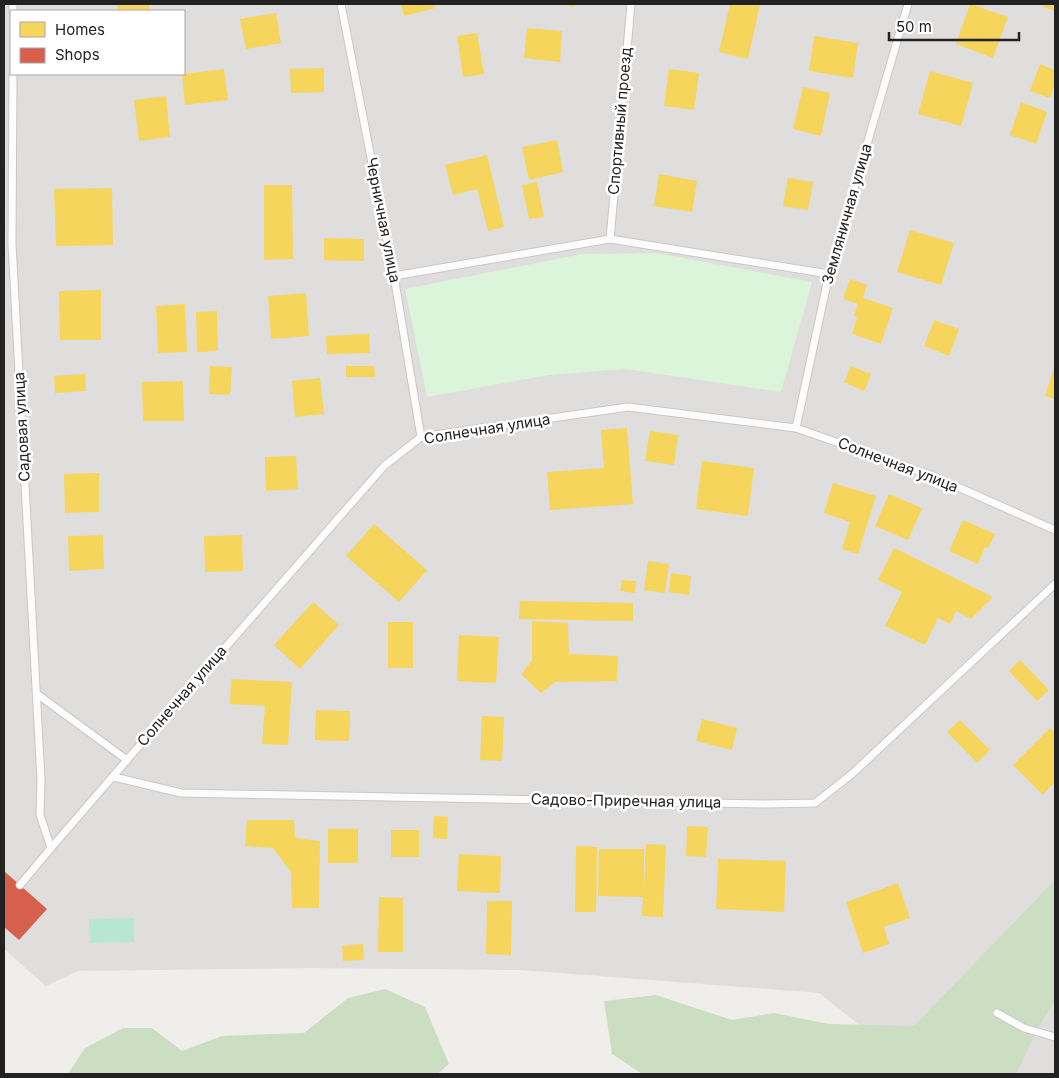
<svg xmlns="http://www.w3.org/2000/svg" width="1059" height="1078" font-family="Inter,sans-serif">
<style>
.residential{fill:#dfdedc;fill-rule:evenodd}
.forest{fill:#cbdec1}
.park{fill:#daf5da}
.pitch{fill:#b7e6d2}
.homes{fill:#f6d55c}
.shops{fill:#d6604d}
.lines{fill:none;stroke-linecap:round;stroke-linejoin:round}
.service-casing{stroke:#c9c8c7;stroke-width:9}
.service{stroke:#fdfcfc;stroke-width:7}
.labels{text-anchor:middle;stroke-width:5;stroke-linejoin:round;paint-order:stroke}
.street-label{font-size:15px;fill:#222;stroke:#fff}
</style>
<rect width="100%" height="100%" fill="#f0eeeb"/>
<path class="residential" d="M 4,4 L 1055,4 L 1055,1074 L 921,1074 L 819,993 L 521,970 L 310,968 L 78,971 L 46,986 L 4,949 ZM 11,11 L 184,11 L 184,74 L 11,74 Z"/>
<g class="forest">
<path d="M 1055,880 L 1055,1000 L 1035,1034 L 1016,1074 L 642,1074 L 612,1054 L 604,1001 L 656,995 L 732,1020 L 774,1013 L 829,1024 L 914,1026 Z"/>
<path d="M 385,989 L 425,1007 L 449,1064 L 437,1074 L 68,1074 L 85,1048 L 123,1028 L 152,1028 L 182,1051 L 222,1036 L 304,1033 L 348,998 Z"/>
</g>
<path class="park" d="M 657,253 L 812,282 L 781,392 L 625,369 L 549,375 L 427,397 L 405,289 L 582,254 Z"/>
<path class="pitch" d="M 134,918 L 134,942 L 90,943 L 89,919 Z"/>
<g class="homes">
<path d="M 117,4 L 149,4 L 149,11 L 118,11 Z"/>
<path d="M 401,4 L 434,4 L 435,8 L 404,16 Z"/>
<path d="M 562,4 L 575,4 L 574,7 Z"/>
<path d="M 730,4 L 760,4 L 748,59 L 719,52 Z"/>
<path d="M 970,4 L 1008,17 L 993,58 L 956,44 Z"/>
<path d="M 1044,4 L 1055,4 L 1055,11 L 1043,7 Z"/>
<path d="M 276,13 L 281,43 L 246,49 L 240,19 Z"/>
<path d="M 527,28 L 562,31 L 560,62 L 524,58 Z"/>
<path d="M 477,33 L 484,74 L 463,77 L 457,36 Z"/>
<path d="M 814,36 L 858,43 L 853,78 L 809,71 Z"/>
<path d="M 1040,64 L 1055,70 L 1055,83 L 1050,98 L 1030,91 Z"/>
<path d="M 324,68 L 324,92 L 291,93 L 290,69 Z"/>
<path d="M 224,69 L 228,100 L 185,105 L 182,74 Z"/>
<path d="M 669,69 L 699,73 L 694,110 L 664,106 Z"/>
<path d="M 930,71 L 973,83 L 961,126 L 918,114 Z"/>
<path d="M 803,87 L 830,93 L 821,136 L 793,129 Z"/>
<path d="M 166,96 L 170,137 L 139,141 L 134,100 Z"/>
<path d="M 1021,102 L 1047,112 L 1036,144 L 1010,135 Z"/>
<path d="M 557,140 L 563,172 L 529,180 L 522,147 Z"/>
<path d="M 487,155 L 504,227 L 488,231 L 477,189 L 453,195 L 445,165 Z"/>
<path d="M 659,174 L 697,181 L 692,212 L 654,206 Z"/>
<path d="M 788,178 L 813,182 L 808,210 L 783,206 Z"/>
<path d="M 537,182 L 544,217 L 529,219 L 522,185 Z"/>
<path d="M 264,185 L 292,185 L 293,259 L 264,260 Z"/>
<path d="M 112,188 L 113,245 L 56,246 L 54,189 Z"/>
<path d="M 910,230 L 954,243 L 941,285 L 897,272 Z"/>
<path d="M 324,238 L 364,239 L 364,261 L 324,260 Z"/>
<path d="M 850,279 L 867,285 L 863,298 L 893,308 L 881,344 L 852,334 L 857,318 L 854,315 L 858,304 L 843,299 Z"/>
<path d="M 101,290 L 101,340 L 60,340 L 59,291 Z"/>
<path d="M 306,293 L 309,336 L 271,339 L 268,296 Z"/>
<path d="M 185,304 L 187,352 L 158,353 L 156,306 Z"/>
<path d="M 217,311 L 218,351 L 197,352 L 196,312 Z"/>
<path d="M 934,320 L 959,329 L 949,356 L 924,346 Z"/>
<path d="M 369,334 L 370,353 L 327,354 L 326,336 Z"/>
<path d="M 1055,364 L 1055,399 L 1045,396 Z"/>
<path d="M 210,366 L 232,367 L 230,395 L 209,394 Z"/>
<path d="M 346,366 L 374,366 L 375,377 L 346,377 Z"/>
<path d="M 851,366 L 871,374 L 864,391 L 844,382 Z"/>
<path d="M 85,374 L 86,391 L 55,393 L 54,376 Z"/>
<path d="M 320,378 L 324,414 L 295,417 L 292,381 Z"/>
<path d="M 183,381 L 184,421 L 143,421 L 142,382 Z"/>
<path d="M 627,428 L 633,504 L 550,510 L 547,472 L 604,468 L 601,430 Z"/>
<path d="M 650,431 L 678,435 L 674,465 L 645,461 Z"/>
<path d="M 296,456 L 298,489 L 266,491 L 265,457 Z"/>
<path d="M 702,461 L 754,468 L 748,516 L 696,509 Z"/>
<path d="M 99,473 L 99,512 L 65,513 L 64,474 Z"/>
<path d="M 833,483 L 876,496 L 858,554 L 842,549 L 850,522 L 824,513 Z"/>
<path d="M 889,494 L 922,508 L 908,540 L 875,526 Z"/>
<path d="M 963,520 L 995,534 L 989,547 L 985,547 L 978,564 L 949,551 Z"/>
<path d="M 374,524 L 427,570 L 399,602 L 346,556 Z"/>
<path d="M 103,535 L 104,569 L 69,571 L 68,536 Z"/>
<path d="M 242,535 L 243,571 L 205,572 L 204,536 Z"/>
<path d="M 894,548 L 993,597 L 971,619 L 956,611 L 950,624 L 938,618 L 925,645 L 885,626 L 902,592 L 878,580 Z"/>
<path d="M 648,561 L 669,564 L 665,593 L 644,590 Z"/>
<path d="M 671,573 L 691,576 L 689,595 L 669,592 Z"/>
<path d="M 622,580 L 636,581 L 635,593 L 620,591 Z"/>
<path d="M 520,601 L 633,603 L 633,621 L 519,619 Z"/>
<path d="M 313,602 L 339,625 L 300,669 L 274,645 Z"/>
<path d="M 532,621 L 568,623 L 569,654 L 618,656 L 617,681 L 555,682 L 541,693 L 521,674 L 532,661 Z"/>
<rect x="388" y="622" width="25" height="46"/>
<path d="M 459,635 L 499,637 L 496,683 L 457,681 Z"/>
<path d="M 1020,660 L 1049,690 L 1037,701 L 1009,671 Z"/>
<path d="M 231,679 L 292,682 L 288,745 L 262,744 L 265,706 L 230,704 Z"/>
<path d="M 316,710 L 350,711 L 349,741 L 315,740 Z"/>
<path d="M 482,716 L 504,717 L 502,761 L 480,760 Z"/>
<path d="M 702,719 L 737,728 L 732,750 L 696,741 Z"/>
<path d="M 960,720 L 990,750 L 977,763 L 947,732 Z"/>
<path d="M 1050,728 L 1055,733 L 1055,782 L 1043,795 L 1013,765 Z"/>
<path d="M 434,816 L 448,817 L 447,839 L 433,838 Z"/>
<path d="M 247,820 L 294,820 L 295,838 L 320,841 L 319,908 L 292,908 L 291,872 L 273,848 L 245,846 Z"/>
<path d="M 687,826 L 708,827 L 706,857 L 686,856 Z"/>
<rect x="328" y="829" width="30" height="34"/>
<rect x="391" y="830" width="28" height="27"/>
<path d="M 646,844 L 666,845 L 663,917 L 642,916 L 643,897 L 598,896 L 599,849 L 644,849 L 644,888 Z"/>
<path d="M 576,846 L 597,847 L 596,912 L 575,912 Z"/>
<path d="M 459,854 L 501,856 L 500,893 L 457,891 Z"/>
<path d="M 718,859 L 786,861 L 784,912 L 716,909 Z"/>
<path d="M 898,883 L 910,918 L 884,927 L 889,944 L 863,953 L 846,902 Z"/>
<path d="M 379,897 L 403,898 L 403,952 L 378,952 Z"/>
<path d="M 487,901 L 512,901 L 511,955 L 486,954 Z"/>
<path d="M 363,944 L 364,960 L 343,961 L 342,946 Z"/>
</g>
<path class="shops" d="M 4,871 L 47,909 L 19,940 L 4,927 Z"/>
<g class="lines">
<defs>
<g id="service">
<path d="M 341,4 L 394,276 L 421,437"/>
<path d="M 13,11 L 13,4"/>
<path d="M 13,74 L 12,244 L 41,780 L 40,815 L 51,848 L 20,885"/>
<path d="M 610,239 L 631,4"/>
<path d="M 394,276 L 610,239 L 829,274"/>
<path d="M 796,428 L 829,274 L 908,4"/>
<path d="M 37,694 L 127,760"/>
<path d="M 114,777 L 181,793 L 765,804 L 815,803 L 852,774 L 1055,584"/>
<path d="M 51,848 L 127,760 L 384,466 L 421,437 L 628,407 L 796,428 L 933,476 L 1055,530"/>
<path d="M 997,1013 L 1024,1028 L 1055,1037"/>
</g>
</defs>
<use href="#service" class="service-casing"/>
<use href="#service" class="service"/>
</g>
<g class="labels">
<g class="street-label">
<text transform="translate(620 121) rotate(-85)" y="5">Спортивный проезд</text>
<text transform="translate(847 214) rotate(-74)" y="5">Земляничная улица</text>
<text transform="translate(383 220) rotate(79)" y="5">Черничная улица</text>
<text transform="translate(22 427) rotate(-93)" y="5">Садовая улица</text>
<text transform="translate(487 429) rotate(-9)" y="5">Солнечная улица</text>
<text transform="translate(898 465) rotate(21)" y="5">Солнечная улица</text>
<text transform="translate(182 696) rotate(-49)" y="5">Солнечная улица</text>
<text transform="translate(626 801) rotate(1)" y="5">Садово-Приречная улица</text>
</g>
</g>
<rect width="1059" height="1078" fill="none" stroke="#222222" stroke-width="10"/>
<rect x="10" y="10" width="175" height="65" fill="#ffffff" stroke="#a7a7a7"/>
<rect x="20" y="22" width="25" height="15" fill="#f6d55c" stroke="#a7a7a7"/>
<text x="55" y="35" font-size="15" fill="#222222">Homes</text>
<rect x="20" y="48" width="25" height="15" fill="#d6604d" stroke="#a7a7a7"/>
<text x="55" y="60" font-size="15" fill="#222222">Shops</text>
<path d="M889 32v8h130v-8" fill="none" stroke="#222222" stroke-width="2.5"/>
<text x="896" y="32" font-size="15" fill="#222222" stroke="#ffffff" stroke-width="4" paint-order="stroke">50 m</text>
</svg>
